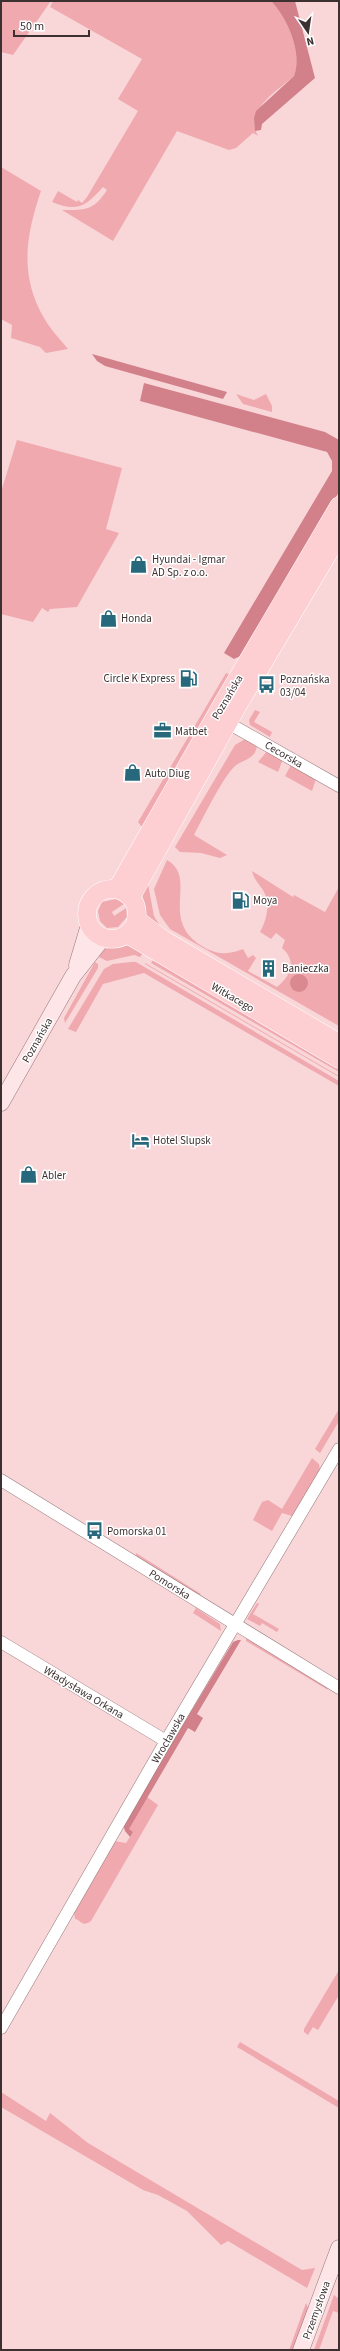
<svg xmlns="http://www.w3.org/2000/svg" width="340" height="2351" font-family="'Source Sans 3',sans-serif">
<style>
.green{fill:#efa9af}
.forest{fill:#d2818a}
.water{fill:#da8991}
.lines{fill:none;stroke-linecap:round;stroke-linejoin:round}
.street-casing{stroke:#97787a;stroke-width:13}
.secondary-casing{stroke:#97787a;stroke-width:17}
.primary-casing{stroke:#fff;stroke-width:19}
.street{stroke:#fff;stroke-width:12}
.secondary{stroke:#fee6e8;stroke-width:16}
.primary{stroke:#fdced2;stroke-width:18}
.labels{text-anchor:middle;stroke-width:3;stroke-linejoin:round;paint-order:stroke}
.poi-label{font-size:11px;fill:#3d3031;stroke:#fff;text-anchor:start}
.street-label{font-size:11px;fill:#3d3031;stroke:#fff}
</style>
<rect width="100%" height="100%" fill="#f9d7d9"/>
<g class="green">
<path d="M 1,1 L 51,1 L 13,55 L 1,52 Z"/>
<path d="M 53,1 L 271,1 C 287,17 303,54 294,76 C 277,91 244,110 258,136 L 253,133 L 236,148 L 229,150 L 177,131 L 113,241 L 62,210 C 86,210 93,211 107,190 L 103,187 C 87,205 78,213 52,202 L 58,191 L 77,202 L 78,200 L 82,203 L 87,197 L 138,111 L 118,99 L 142,59 L 50,7 Z"/>
<path d="M 1,167 L 41,191 C 26,235 19,275 44,318 C 50,329 60,339 68,349 L 46,353 L 40,347 L 11,338 L 12,325 L 1,319 Z"/>
<path d="M 236,394 L 254,400 L 266,394 L 272,406 L 272,412 L 243,404 Z"/>
<path d="M 17,440 L 122,468 L 106,529 L 119,533 L 77,607 L 50,609 L 48,612 L 42,608 L 33,622 L 1,614 L 1,492 Z"/>
<path d="M 226,673 L 231,675 L 145,826 L 142,827 L 138,822 Z"/>
<path d="M 255,710 L 260,712 L 254,722 L 272,732 L 270,737 L 250,725 L 249,720 Z"/>
<path d="M 247,738 L 257,744 C 257,760 241,759 233,768 C 221,781 203,818 194,835 L 227,855 L 220,858 L 201,853 L 180,852 L 175,847 L 235,745 Z"/>
<path d="M 268,750 L 283,759 L 278,772 L 258,762 Z"/>
<path d="M 291,765 L 316,779 L 312,791 L 285,776 Z"/>
<path d="M 167,860 C 200,879 155,922 207,949 C 220,955 231,954 243,949 L 248,958 L 253,955 L 256,958 L 248,971 L 277,987 C 291,976 297,961 282,948 L 285,940 L 276,933 L 271,939 L 260,932 C 267,919 271,903 263,890 C 258,883 254,879 252,871 L 293,897 L 294,895 L 325,912 L 339,887 L 339,1026 L 170,929 L 160,915 L 154,889 Z"/>
<path d="M 148,884 L 154,916 L 160,926 L 145,914 L 142,891 Z"/>
<path d="M 116,899 L 124,904 L 112,912 L 114,916 L 126,908 L 127,917 L 118,927 L 107,928 L 100,921 L 98,911 L 102,902 Z"/>
<path d="M 123,944 L 144,952 L 140,957 L 134,955 L 107,961 L 97,956 L 105,949 Z"/>
<path d="M 154,959 L 339,1067 L 339,1072 L 151,963 Z"/>
<path d="M 95,962 L 98,964 L 98,968 L 65,1023 L 64,1018 Z"/>
<path d="M 131,962 L 136,962 L 339,1081 L 339,1086 L 144,973 L 103,984 L 76,1032 L 68,1029 L 104,969 L 113,964 Z"/>
<path d="M 145,963 L 339,1076 L 339,1077 L 145,964 Z"/>
<path d="M 339,1409 L 339,1421 L 320,1453 L 315,1449 Z"/>
<path d="M 312,1458 L 319,1464 L 320,1470 L 292,1516 L 282,1513 L 272,1531 L 253,1520 L 262,1502 L 268,1500 L 282,1509 Z"/>
<path d="M 136,1553 L 201,1594 L 199,1595 L 136,1558 Z"/>
<path d="M 257,1603 L 259,1604 L 253,1614 L 279,1629 L 277,1632 L 262,1623 L 260,1626 L 247,1619 Z"/>
<path d="M 196,1608 L 220,1624 L 221,1631 L 193,1613 Z"/>
<path d="M 246,1637 L 327,1688 L 328,1690 L 246,1641 Z"/>
<path d="M 147,1797 L 158,1805 L 91,1921 C 82,1928 80,1919 75,1919 L 74,1912 L 114,1841 L 126,1843 L 133,1832 L 128,1829 Z"/>
<path d="M 339,1970 L 339,1995 L 318,2030 L 313,2027 L 308,2035 L 304,2032 L 304,2029 Z"/>
<path d="M 240,2042 L 339,2101 L 339,2108 L 237,2047 Z"/>
<path d="M 1,2092 L 46,2121 L 50,2113 L 88,2143 L 302,2270 L 315,2268 L 307,2288 L 228,2241 L 221,2245 L 187,2211 L 158,2195 L 143,2190 L 1,2107 Z"/>
<path d="M 334,2295 L 339,2299 L 339,2313 L 333,2311 L 319,2350 L 314,2350 Z"/>
<path d="M 306,2303 L 309,2310 L 295,2350 L 289,2350 Z"/>
</g>
<g class="forest">
<path d="M 271,1 L 295,1 L 315,78 L 262,124 L 261,130 L 255,131 L 254,118 L 256,111 L 294,76 C 303,54 287,17 271,1 Z"/>
<path d="M 92,354 L 227,392 L 223,399 L 105,366 L 97,361 Z"/>
<path d="M 144,383 L 325,432 L 339,440 L 339,492 L 245,654 L 234,659 L 224,653 L 332,471 L 332,461 L 327,452 L 140,401 Z"/>
<path d="M 238,1640 L 241,1640 L 197,1714 L 203,1718 L 195,1732 L 188,1728 L 129,1829 L 133,1832 L 130,1837 L 125,1831 L 123,1824 L 233,1642 Z"/>
</g>
<circle class="water" cx="299" cy="983" r="9"/>
<g class="lines">
<defs>
<g id="street">
<path d="M 228,723 L 339,786"/>
<path d="M 1,1480 L 339,1688"/>
<path d="M 1,1642 L 166,1741"/>
<path d="M 1,2028 L 166,1741 L 339,1449"/>
</g>
<g id="secondary">
<path d="M 77,965 L 89,925"/>
<path d="M 1,1103 L 73,976 L 103,938"/>
<path d="M 301,2350 L 339,2248"/>
</g>
<g id="primary">
<path d="M 117,889 L 223,703 L 339,506"/>
<circle cx="112" cy="914" r="25"/>
<path d="M 131,897 L 238,705 L 339,535"/>
<path d="M 136,919 L 164,940 L 339,1043"/>
<path d="M 127,934 L 339,1059"/>
</g>
</defs>
<use href="#street" class="street-casing"/>
<use href="#secondary" class="secondary-casing"/>
<use href="#primary" class="primary-casing"/>
<use href="#street" class="street"/>
<use href="#secondary" class="secondary"/>
<use href="#primary" class="primary"/>
</g>
<defs>
<symbol id="shop-bare" viewBox="-9 -9 18 18"><path d="M-5-2.5h2.3a2.7 3.5 0 0 1 5.4 0H5L5.5 6h-11ZM-1.5-2.5h3a1.5 2.3 0 0 0-3 0Z" fill="#28687d" stroke="#fff" stroke-width="2.5" paint-order="stroke"/></symbol>
<symbol id="fuel-bare" viewBox="-9 -9 18 18"><path d="M-5.5-6h7V0h2V4h1.3V-2.5L3-4.5l.8-.8L6-3V5H2.5V1h-1V6h-7ZM-4.2-4.7v3.2H.2V-4.7Z" fill="#28687d" stroke="#fff" stroke-width="2.5" paint-order="stroke"/></symbol>
<symbol id="bus-bare" viewBox="-9 -9 18 18"><path d="M-5-6H5V4H4V6H2V4H-2V6H-4V4H-5ZM-3.5-4V0h7V-4ZM-3.5 1.2v1.5H-2V1.2ZM2 1.2v1.5H3.5V1.2Z" fill="#28687d" stroke="#fff" stroke-width="2.5" paint-order="stroke"/></symbol>
<symbol id="office-bare" viewBox="-9 -9 18 18"><path d="M-6-3h4V-5.5h4V-3h4V5H-6ZM-1-4.5V-3h2v-1.5ZM-6 0V1H6V0Z" fill="#28687d" stroke="#fff" stroke-width="2.5" paint-order="stroke"/></symbol>
<symbol id="building-bare" viewBox="-9 -9 18 18"><path d="M-4-6H4V6H1V3H-1V6H-4ZM-2.5-4.3h1.7v1.8h-1.7ZM.8-4.3h1.7v1.8H.8ZM-2.5-1h1.7V.8h-1.7ZM.8-1h1.7V.8H.8Z" fill="#28687d" stroke="#fff" stroke-width="2.5" paint-order="stroke"/></symbol>
<symbol id="hotel-bare" viewBox="-9 -9 18 18"><path d="M-6-4.5h1.5V1H6V5H4.5V3h-9V5H-6ZM-4 0a1.8 1.8 0 1 1 3.6 0ZM.5 0V-2.5h3Q6-2.5 6 0Z" fill="#28687d" stroke="#fff" stroke-width="2.5" paint-order="stroke"/></symbol>
</defs>
<g fill-rule="evenodd">
<use href="#shop-bare" x="126" y="552" width="25" height="25"/>
<use href="#shop-bare" x="96" y="606" width="25" height="25"/>
<use href="#fuel-bare" x="176" y="666" width="25" height="25"/>
<use href="#bus-bare" x="254" y="672" width="25" height="25"/>
<use href="#office-bare" x="150" y="718" width="25" height="25"/>
<use href="#shop-bare" x="120" y="760" width="25" height="25"/>
<use href="#fuel-bare" x="228" y="888" width="25" height="25"/>
<use href="#building-bare" x="256" y="956" width="25" height="25"/>
<use href="#hotel-bare" x="128" y="1128" width="25" height="25"/>
<use href="#shop-bare" x="16" y="1162" width="25" height="25"/>
<use href="#bus-bare" x="82" y="1518" width="25" height="25"/>
</g>
<g class="labels">
<g class="poi-label">
<text x="152" y="563">Hyundai - Igmar<tspan x="152" dy="13">AD Sp. z o.o.</tspan></text>
<text x="121" y="622">Honda</text>
<text x="175" y="682" text-anchor="end">Circle K Express</text>
<text x="280" y="683">Poznańska<tspan x="280" dy="13">03/04</tspan></text>
<text x="175" y="735">Matbet</text>
<text x="145" y="777">Auto Diug</text>
<text x="253" y="904">Moya</text>
<text x="282" y="972">Banieczka</text>
<text x="153" y="1144">Hotel Slupsk</text>
<text x="42" y="1179">Abler</text>
<text x="107" y="1535">Pomorska 01</text>
</g>
<g class="street-label">
<text transform="translate(227 697) rotate(-59)" y="4">Poznańska</text>
<text transform="translate(284 754) rotate(30)" y="4">Cecorska</text>
<text transform="translate(233 997) rotate(30)" y="4">Witkacego</text>
<text transform="translate(37 1040) rotate(-60)" y="4">Poznańska</text>
<text transform="translate(170 1584) rotate(32)" y="4">Pomorska</text>
<text transform="translate(84 1692) rotate(31)" y="4">Władysława Orkana</text>
<text transform="translate(168 1738) rotate(-60)" y="4">Wrocławska</text>
<text transform="translate(316 2310) rotate(-70)" y="4">Przemysłowa</text>
</g>
</g>
<rect width="340" height="2351" fill="none" stroke="#3d3031" stroke-width="4"/>
<g transform="translate(308 32) rotate(167)" stroke="#ffffff" stroke-width="3" paint-order="stroke">
<path d="M0-3L7 15L0 10L-7 15Z" fill="#3d3031"/>
<text y="-6" font-size="11" font-weight="bold" text-anchor="middle" fill="#3d3031">N</text>
</g>
<path d="M14 30v6h75v-6" fill="none" stroke="#3d3031" stroke-width="2"/>
<text x="20" y="30" font-size="12" fill="#3d3031" stroke="#ffffff" stroke-width="3" paint-order="stroke">50 m</text>
</svg>
